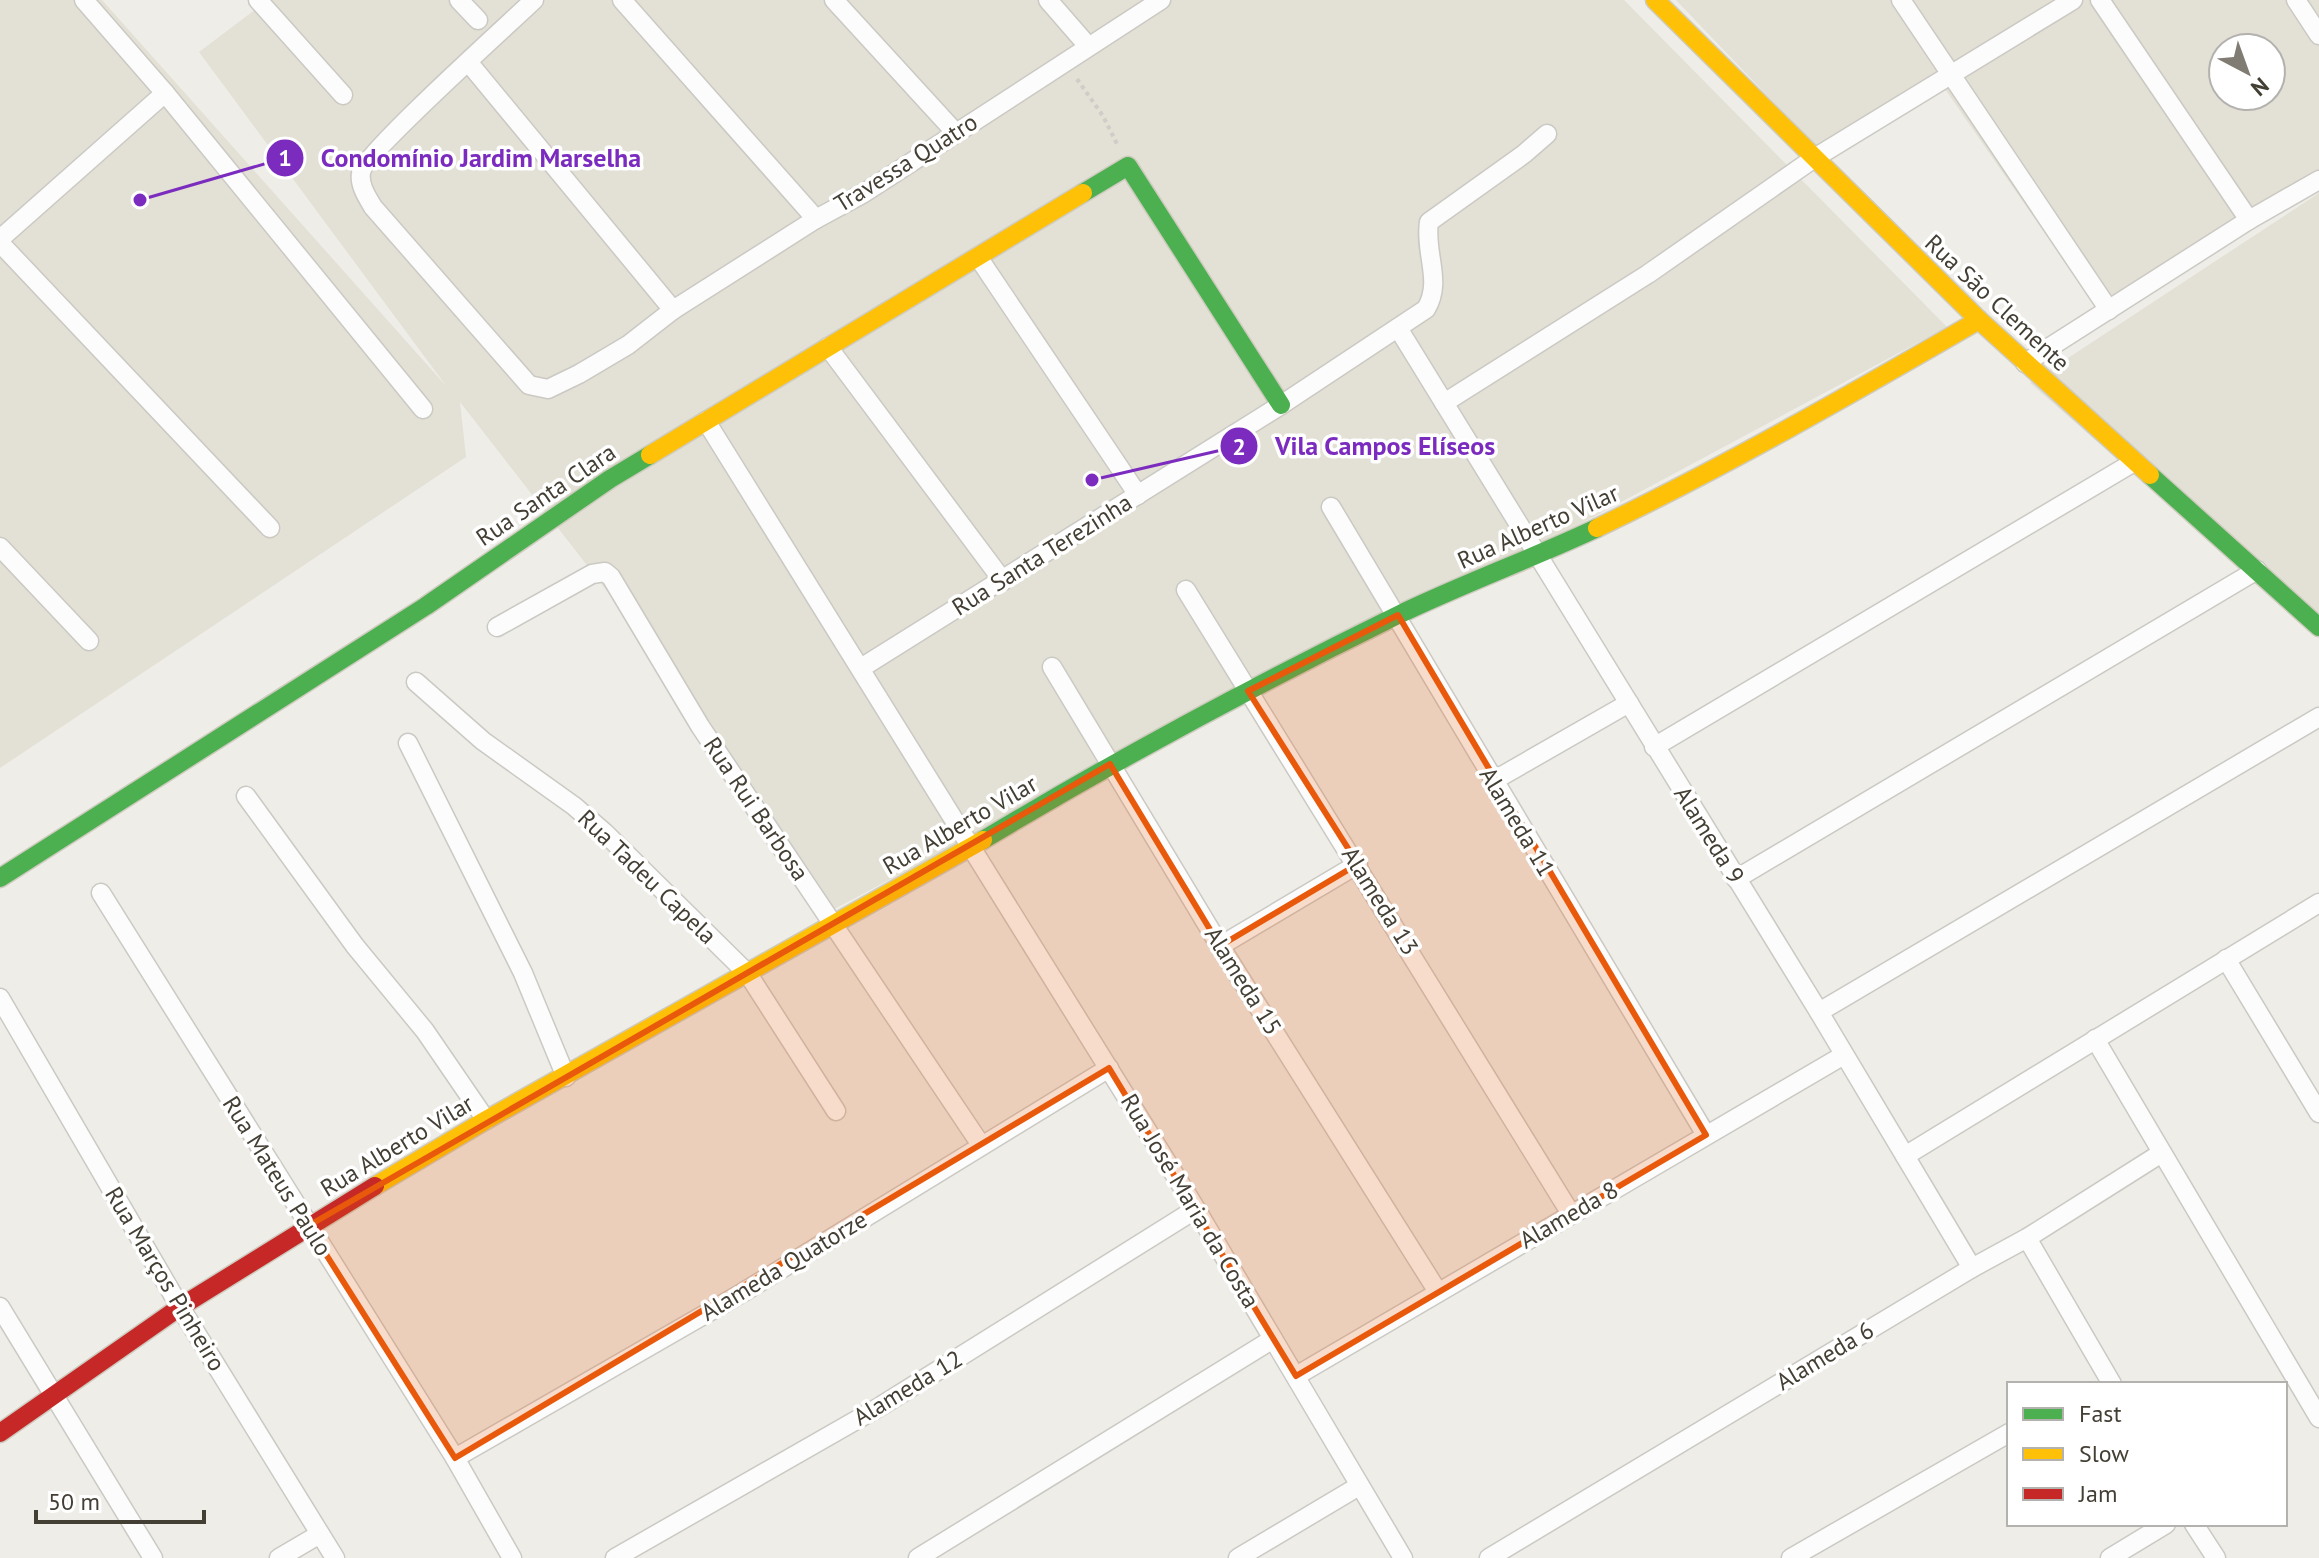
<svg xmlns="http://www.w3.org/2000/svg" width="2319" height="1558" font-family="'PT Sans',sans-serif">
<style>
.residential{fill:#e3e0d5;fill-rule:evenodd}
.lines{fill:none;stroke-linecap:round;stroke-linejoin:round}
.street-casing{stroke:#cbc9c3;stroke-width:21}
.fast-casing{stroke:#cecbbe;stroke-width:21}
.slow-casing{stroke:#cecbbe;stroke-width:21}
.jam-casing{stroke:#cecbbe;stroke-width:21}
.path{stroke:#d0cdc9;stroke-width:4;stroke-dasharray:4 4;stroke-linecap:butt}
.street{stroke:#fcfcfc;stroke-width:18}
.fast{stroke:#4caf50;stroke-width:18}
.slow{stroke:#ffc107;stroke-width:18}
.jam{stroke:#c62828;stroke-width:18}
.marked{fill:#e8590c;fill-opacity:0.2;stroke:#e8590c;stroke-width:6;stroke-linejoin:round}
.labels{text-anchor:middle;stroke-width:7;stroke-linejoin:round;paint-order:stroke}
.street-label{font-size:24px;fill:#443f34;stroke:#fff}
.leader{fill:none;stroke:#7b2cbf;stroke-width:3}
.callout-dot{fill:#7b2cbf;stroke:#fff;stroke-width:3}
.mark-label{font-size:24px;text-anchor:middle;font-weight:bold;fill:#fff}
.callout-label{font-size:26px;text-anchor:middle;font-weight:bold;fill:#7b2cbf;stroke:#fff;stroke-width:7;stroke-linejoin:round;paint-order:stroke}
</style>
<rect width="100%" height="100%" fill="#eeede8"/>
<g class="residential">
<path d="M 0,0 L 102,0 L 447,387 L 199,52 L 268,0 L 1624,0 L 1947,327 L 1515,559 L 1208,711 L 821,916 L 607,591 L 460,402 L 466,457 L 0,768 Z"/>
<path d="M 1676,0 L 2319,0 L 2319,178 L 2102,316 L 1936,76 L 1820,151 ZM 2223,48 L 2271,48 L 2271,96 L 2223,96 Z"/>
<path d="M 2319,193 L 2319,635 L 2030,383 Z"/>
</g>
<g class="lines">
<defs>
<g id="street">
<path d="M 84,0 L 165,93 L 423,409"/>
<path d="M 258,0 L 343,95"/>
<path d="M 459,0 L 478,20"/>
<path d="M 534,0 C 510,23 363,155 361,173 C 359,185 367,197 373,207 L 529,385 L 548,389 L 579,374 L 628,345 L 673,310 L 816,219"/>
<path d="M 622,0 L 816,219 L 864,193 L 1161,0"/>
<path d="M 834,0 L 955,132"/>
<path d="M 1048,0 L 1088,46"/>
<path d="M 1901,0 L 2109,310"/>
<path d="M 2100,0 L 2249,220"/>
<path d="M 2296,0 L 2319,35"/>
<path d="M 469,63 L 673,310"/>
<path d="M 0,239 L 165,93"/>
<path d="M 0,243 L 270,528"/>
<path d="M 978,257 L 1138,495"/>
<path d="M 1398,328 L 1819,1012 L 1972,1268"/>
<path d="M 828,347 L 1003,581"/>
<path d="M 2025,363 L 2249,220 L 2319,180"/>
<path d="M 1444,403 L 1648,274 L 1813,159 L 2073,0"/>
<path d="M 706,421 L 1196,1209 L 1403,1558"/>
<path d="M 1331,507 L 1706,1135"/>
<path d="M 0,547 L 89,641"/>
<path d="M 1186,590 L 1571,1214"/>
<path d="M 497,627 L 592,574 L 605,572 L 611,577 L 700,726 L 981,1145"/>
<path d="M 1052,667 L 1220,946 L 1438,1292"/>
<path d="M 861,668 L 1281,405 L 1426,309 C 1443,281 1424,253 1429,222 L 1524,154 L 1547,134"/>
<path d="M 416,682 L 483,741 L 574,806 L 605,833 L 748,974 L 836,1111"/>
<path d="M 408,743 L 523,973 L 566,1077"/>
<path d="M 1654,747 L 2134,462"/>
<path d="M 1493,781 L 1629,703"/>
<path d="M 246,796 L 355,946 L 425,1031 L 486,1120"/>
<path d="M 1736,879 L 2257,570"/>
<path d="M 101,893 L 455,1458 L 512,1558"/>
<path d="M 1220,946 L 1358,864"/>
<path d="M 2226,959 L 2319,1113"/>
<path d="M 0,998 L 180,1307 L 335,1558"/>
<path d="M 1819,1012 L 2319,717"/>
<path d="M 2095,1039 L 2319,1418"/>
<path d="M 1905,1156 L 2319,903"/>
<path d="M 2027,1238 L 2112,1384"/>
<path d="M 0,1307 L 153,1558"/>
<path d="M 1296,1376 L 1844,1055"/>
<path d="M 455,1458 L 742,1293 L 1109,1068"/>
<path d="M 2194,1524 L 2216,1558"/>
<path d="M 279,1558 L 320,1534"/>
<path d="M 615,1558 L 881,1406 L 1196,1209"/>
<path d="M 918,1558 L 1273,1339"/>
<path d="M 1238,1558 L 1359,1486"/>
<path d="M 1489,1558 L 1972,1268 L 2027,1238 L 2160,1154"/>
<path d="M 1791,1558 L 2009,1433"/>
<path d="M 2110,1558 L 2166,1524"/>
</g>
<g id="fast">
<path d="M 1083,193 L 1128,166 L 1281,405"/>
<path d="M 2150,475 L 2319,627"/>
<path d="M 983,840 C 1118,759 1255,685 1396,616 C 1462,584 1531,559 1597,528"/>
<path d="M 0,878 L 426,606 L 610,479 L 650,455"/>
</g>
<g id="slow">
<path d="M 1655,0 L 1979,320 L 2150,475"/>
<path d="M 650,455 L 1083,193"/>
<path d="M 1597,528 C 1728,465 1853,393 1979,320"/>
<path d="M 375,1186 L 486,1120 L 983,840"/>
</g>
<path id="jam" d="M 0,1433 L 180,1307 L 375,1186"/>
</defs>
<use href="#street" class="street-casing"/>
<use href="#fast" class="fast-casing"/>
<use href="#slow" class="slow-casing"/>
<use href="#jam" class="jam-casing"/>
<path class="path" d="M 1077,79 L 1103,116 L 1118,146"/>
<use href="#street" class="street"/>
<use href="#fast" class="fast"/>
<use href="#slow" class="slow"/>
<use href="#jam" class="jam"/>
</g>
<path class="marked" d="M 1398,615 L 1706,1135 L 1296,1376 L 1109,1068 L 455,1458 L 308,1226 L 1110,764 L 1220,946 L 1358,864 L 1248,691 Z"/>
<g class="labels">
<g class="street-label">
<text transform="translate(906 163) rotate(-32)" y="8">Travessa Quatro</text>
<text transform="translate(1997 303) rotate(43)" y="8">Rua São Clemente</text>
<text transform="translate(546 495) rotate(-34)" y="8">Rua Santa Clara</text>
<text transform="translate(1538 527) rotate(-24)" y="8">Rua Alberto Vilar</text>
<text transform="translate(1042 555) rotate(-32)" y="8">Rua Santa Terezinha</text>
<text transform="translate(756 809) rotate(56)" y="8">Rua Rui Barbosa</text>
<text transform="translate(1517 822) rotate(59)" y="8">Alameda 11</text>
<text transform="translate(960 825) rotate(-30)" y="8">Rua Alberto Vilar</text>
<text transform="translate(1709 835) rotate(58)" y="8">Alameda 9</text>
<text transform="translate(647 877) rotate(44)" y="8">Rua Tadeu Capela</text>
<text transform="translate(1380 901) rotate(58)" y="8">Alameda 13</text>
<text transform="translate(1243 981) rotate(58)" y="8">Alameda 15</text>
<text transform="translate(397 1146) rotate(-31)" y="8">Rua Alberto Vilar</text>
<text transform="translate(277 1176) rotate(58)" y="8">Rua Mateus Paulo</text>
<text transform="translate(1190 1201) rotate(59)" y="8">Rua José Maria da Costa</text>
<text transform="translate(1569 1215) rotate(-30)" y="8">Alameda 8</text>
<text transform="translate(784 1266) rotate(-31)" y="8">Alameda Quatorze</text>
<text transform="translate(165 1279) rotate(59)" y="8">Rua Marços Pinheiro</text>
<text transform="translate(1825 1356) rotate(-31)" y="8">Alameda 6</text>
<text transform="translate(908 1388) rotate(-31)" y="8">Alameda 12</text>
</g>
</g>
<path class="leader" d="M140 200L285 158M1092 480L1239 446"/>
<g class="callout-dot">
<circle cx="140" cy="200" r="8"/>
<circle cx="1092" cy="480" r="8"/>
<circle cx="285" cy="158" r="20"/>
<circle cx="1239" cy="446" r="20"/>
</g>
<g class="mark-label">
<text x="285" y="166">1</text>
<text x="1239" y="455">2</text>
</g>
<g class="callout-label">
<text x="481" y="167">Condomínio Jardim Marselha</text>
<text x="1385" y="455">Vila Campos Elíseos</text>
</g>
<rect x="2007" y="1382" width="280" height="144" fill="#ffffff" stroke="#b4b2ae" stroke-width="2"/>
<rect x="2023" y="1408" width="40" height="12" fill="#4caf50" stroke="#b4b2ae" stroke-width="2"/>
<text x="2079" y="1422" font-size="24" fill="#443f34">Fast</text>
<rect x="2023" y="1448" width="40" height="12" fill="#ffc107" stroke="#b4b2ae" stroke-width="2"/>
<text x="2079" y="1462" font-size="24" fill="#443f34">Slow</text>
<rect x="2023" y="1488" width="40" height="12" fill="#c62828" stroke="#b4b2ae" stroke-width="2"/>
<text x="2079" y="1502" font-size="24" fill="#443f34">Jam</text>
<g transform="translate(2247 72) rotate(139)"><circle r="38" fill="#ffffff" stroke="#b4b2ae" stroke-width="2"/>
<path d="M0-6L14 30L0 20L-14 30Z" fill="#807c73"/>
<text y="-12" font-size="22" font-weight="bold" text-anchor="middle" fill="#443f34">N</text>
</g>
<path d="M36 1510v12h168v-12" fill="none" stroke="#443f34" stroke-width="4"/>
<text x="48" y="1510" font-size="24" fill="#443f34" stroke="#ffffff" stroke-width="6" paint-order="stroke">50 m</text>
</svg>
